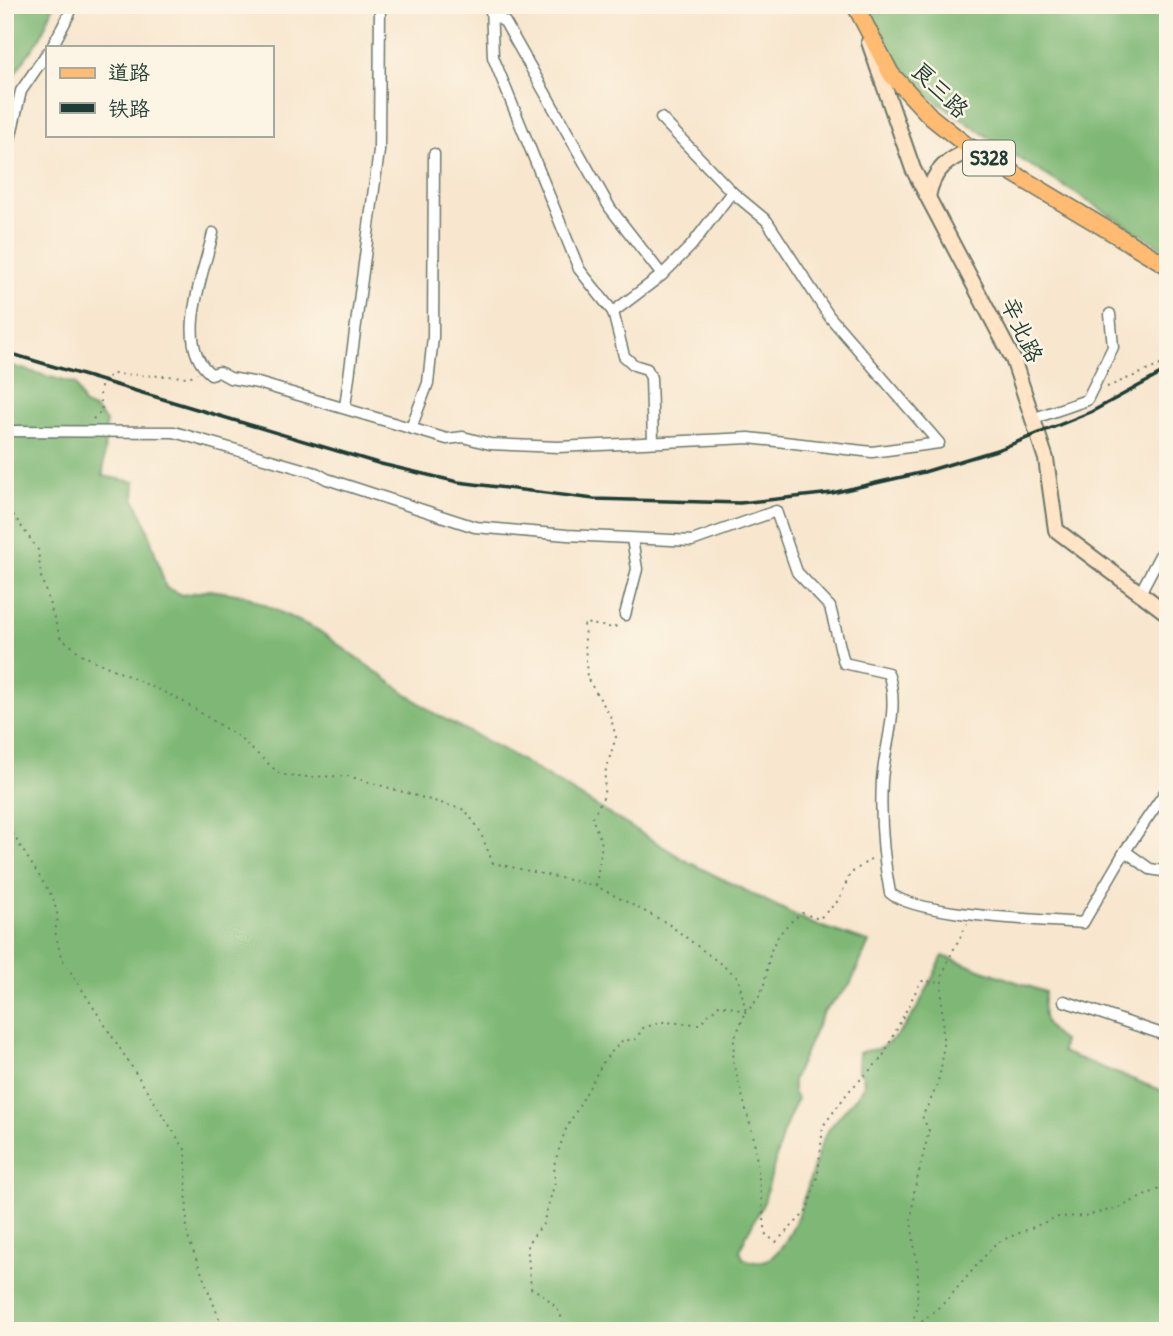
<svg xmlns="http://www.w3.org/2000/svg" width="1173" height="1336" font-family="'Patrick Hand','LXGW WenKai TC',sans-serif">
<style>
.forest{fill:#7fb876;stroke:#4f7a55;stroke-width:2}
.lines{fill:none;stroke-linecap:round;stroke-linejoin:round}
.street-casing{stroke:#6b786a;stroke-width:13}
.secondary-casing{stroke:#6b786a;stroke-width:18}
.primary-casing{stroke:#6b786a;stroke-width:19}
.path{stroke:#6b786a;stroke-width:2;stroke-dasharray:2 5;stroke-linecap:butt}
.street{stroke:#fff;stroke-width:10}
.secondary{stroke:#ffe4c6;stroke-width:14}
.primary{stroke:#febb71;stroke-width:16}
.rail{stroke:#1f3d34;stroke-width:3.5}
.labels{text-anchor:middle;stroke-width:5;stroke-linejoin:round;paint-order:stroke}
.shield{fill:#fcf5e5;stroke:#617469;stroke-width:2}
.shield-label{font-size:21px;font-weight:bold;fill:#1f3d34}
.street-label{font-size:23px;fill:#1f3d34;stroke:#fcf5e5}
</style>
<rect width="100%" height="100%" fill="#fcf5e5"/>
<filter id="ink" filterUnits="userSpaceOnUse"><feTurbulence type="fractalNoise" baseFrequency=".0143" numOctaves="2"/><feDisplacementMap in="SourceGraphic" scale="14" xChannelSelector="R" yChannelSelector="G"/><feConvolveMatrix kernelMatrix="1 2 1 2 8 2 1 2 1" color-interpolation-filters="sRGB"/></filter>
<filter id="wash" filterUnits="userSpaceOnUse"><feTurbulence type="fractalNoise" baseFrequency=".00686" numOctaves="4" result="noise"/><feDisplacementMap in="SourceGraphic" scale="28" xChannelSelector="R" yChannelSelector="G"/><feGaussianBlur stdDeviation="1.57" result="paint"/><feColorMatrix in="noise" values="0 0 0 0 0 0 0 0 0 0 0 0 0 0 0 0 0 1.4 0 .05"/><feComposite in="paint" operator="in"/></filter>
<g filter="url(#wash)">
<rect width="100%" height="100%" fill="#f8e6ce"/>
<g class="forest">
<path d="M 5,5 L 54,5 L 41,36 L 5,87 Z"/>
<path d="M 860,5 L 1168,5 L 1168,251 L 1017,157 L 918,89 L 891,61 Z"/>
<path d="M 5,364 L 75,384 L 84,405 L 96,410 L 106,422 L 103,476 L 135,482 L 134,498 L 146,524 L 166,588 L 182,595 L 210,590 L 244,595 L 318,630 L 435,714 L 509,753 L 690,863 L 813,924 L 869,942 L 850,985 L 823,1012 L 793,1080 L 793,1092 L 797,1099 L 783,1132 L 764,1202 L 745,1238 L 740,1251 L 743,1258 C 793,1285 809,1165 825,1136 C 835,1117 854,1104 864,1085 L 863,1075 L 858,1071 L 859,1053 C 867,1049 873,1051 880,1048 C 912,1031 927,987 943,956 L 1045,992 C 1041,1015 1043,1028 1063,1041 L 1062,1052 L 1168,1093 L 1168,1331 L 5,1331 Z"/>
</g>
</g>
<g filter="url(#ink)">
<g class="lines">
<defs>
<g id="street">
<path d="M 491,5 L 493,57 L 579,269 L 613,312 L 624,356 L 634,365 L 647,369 L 651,378 L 653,441"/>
<path d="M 493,15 L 505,22 L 610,208 L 662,275"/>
<path d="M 52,47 L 74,5"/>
<path d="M 5,161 L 21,91 L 47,53"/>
<path d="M 213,233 C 204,273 173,345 211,374 L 219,372 L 230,378 L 258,383 L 447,439 L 463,437 L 490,444 L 558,447 L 749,438 L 872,452 L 939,443 L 829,316 L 767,221 L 732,192 L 661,118"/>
<path d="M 613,312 L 662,275 L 691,246 L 732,192"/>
<path d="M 345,407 L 379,151 L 380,5"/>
<path d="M 1035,418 L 1087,400 L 1113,347 L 1110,314"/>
<path d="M 411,428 L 428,383 L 433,337 L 434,154"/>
<path d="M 5,431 L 174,432 L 316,473 L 327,479 L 475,527 L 567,535 L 692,541 L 776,511 L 797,572 L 830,607 L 844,663 L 888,673 C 900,708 885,744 882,780 C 880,818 883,856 890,893 C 916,916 1044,920 1083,923 L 1125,851 L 1168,788"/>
<path d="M 1140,593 L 1168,540"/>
<path d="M 625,615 L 637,569 L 632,539"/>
<path d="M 1125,851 L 1150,869 L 1168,872"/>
<path d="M 1064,1001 L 1168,1036"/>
</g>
<g id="secondary">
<path d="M 869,42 L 913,169 L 1013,359 L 1046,459 L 1056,530 L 1168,614"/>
<path d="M 928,197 C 933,169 948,159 973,149"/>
</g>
<path id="primary" d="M 855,5 L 891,74 L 931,117 L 966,145 L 1168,266"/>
</defs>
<use href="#street" class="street-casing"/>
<use href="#secondary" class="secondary-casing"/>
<use href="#primary" class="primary-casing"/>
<g class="path">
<path d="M 1107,387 L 1168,362"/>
<path d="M 93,419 L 102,411 L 100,394 L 102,381 L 113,374 L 189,377 L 197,373"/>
<path d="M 5,503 L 38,550 L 41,577 L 60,637 L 84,656 L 179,699 L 237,736 L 280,774 L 295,777 L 348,776 L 465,810 L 479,829 L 493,863 L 596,886 L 667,923 L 738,977 L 746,1012 L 734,1039 L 733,1062 L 754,1139 L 766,1235 L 776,1242 L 807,1211 L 818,1174 L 823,1126 L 849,1091 L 882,1058 L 921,981 L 941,982"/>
<path d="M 5,822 L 53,898 L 58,917 L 55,931 L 61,957 L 186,1151 L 187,1235 L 224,1331"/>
<path d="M 596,885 L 602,844 L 592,818 L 604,796 L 605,773 L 616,737 L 610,715 L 587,678 L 584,623 L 614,628 L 618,624"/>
<path d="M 565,1331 C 563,1311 548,1296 531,1288 L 527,1244 L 543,1224 L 555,1182 L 554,1165 L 565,1131 L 605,1059 L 622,1041 L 636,1039 L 643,1028 L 662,1022 L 699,1024 L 720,1004 L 746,1012 C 769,990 763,979 771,951 C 776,935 789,922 802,913 L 819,919 L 839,900 L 850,874 L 872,858"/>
<path d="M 911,1331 L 917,1305 L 918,1272 L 911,1221 L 914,1192 L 929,1131 L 922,1116 C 953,1064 940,1038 942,984 C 942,965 960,940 967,924"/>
<path d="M 911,1331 L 946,1301 L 996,1243 L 1057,1217 L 1085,1216 L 1118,1208 L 1168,1185"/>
</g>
<use href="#street" class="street"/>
<use href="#secondary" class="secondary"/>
<use href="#primary" class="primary"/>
<path class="rail" d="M 5,352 L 381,464 L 458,482 L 594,499 L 740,503 L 832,493 L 924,472 L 1000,449 L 1091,412 L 1168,370"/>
</g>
</g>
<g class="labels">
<rect class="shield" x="963" y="140.5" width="52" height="35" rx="5"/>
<g class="shield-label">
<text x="989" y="165">S328</text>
</g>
<g class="street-label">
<text transform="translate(940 90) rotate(44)" y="8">良三路</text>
<text transform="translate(1022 330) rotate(65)" y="8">辛北路</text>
</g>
</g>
<rect width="1173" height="1336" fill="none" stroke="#fcf5e5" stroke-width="28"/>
<rect x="46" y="46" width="228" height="91" fill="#fcf5e5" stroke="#a4ab9e" stroke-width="2"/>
<rect x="60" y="68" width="35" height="10" fill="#febb71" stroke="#a4ab9e" stroke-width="2"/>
<text x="108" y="80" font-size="21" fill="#1f3d34">道路</text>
<rect x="60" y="103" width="35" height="10" fill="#1f3d34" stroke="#a4ab9e" stroke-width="2"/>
<text x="108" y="116" font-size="21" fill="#1f3d34">铁路</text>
</svg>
